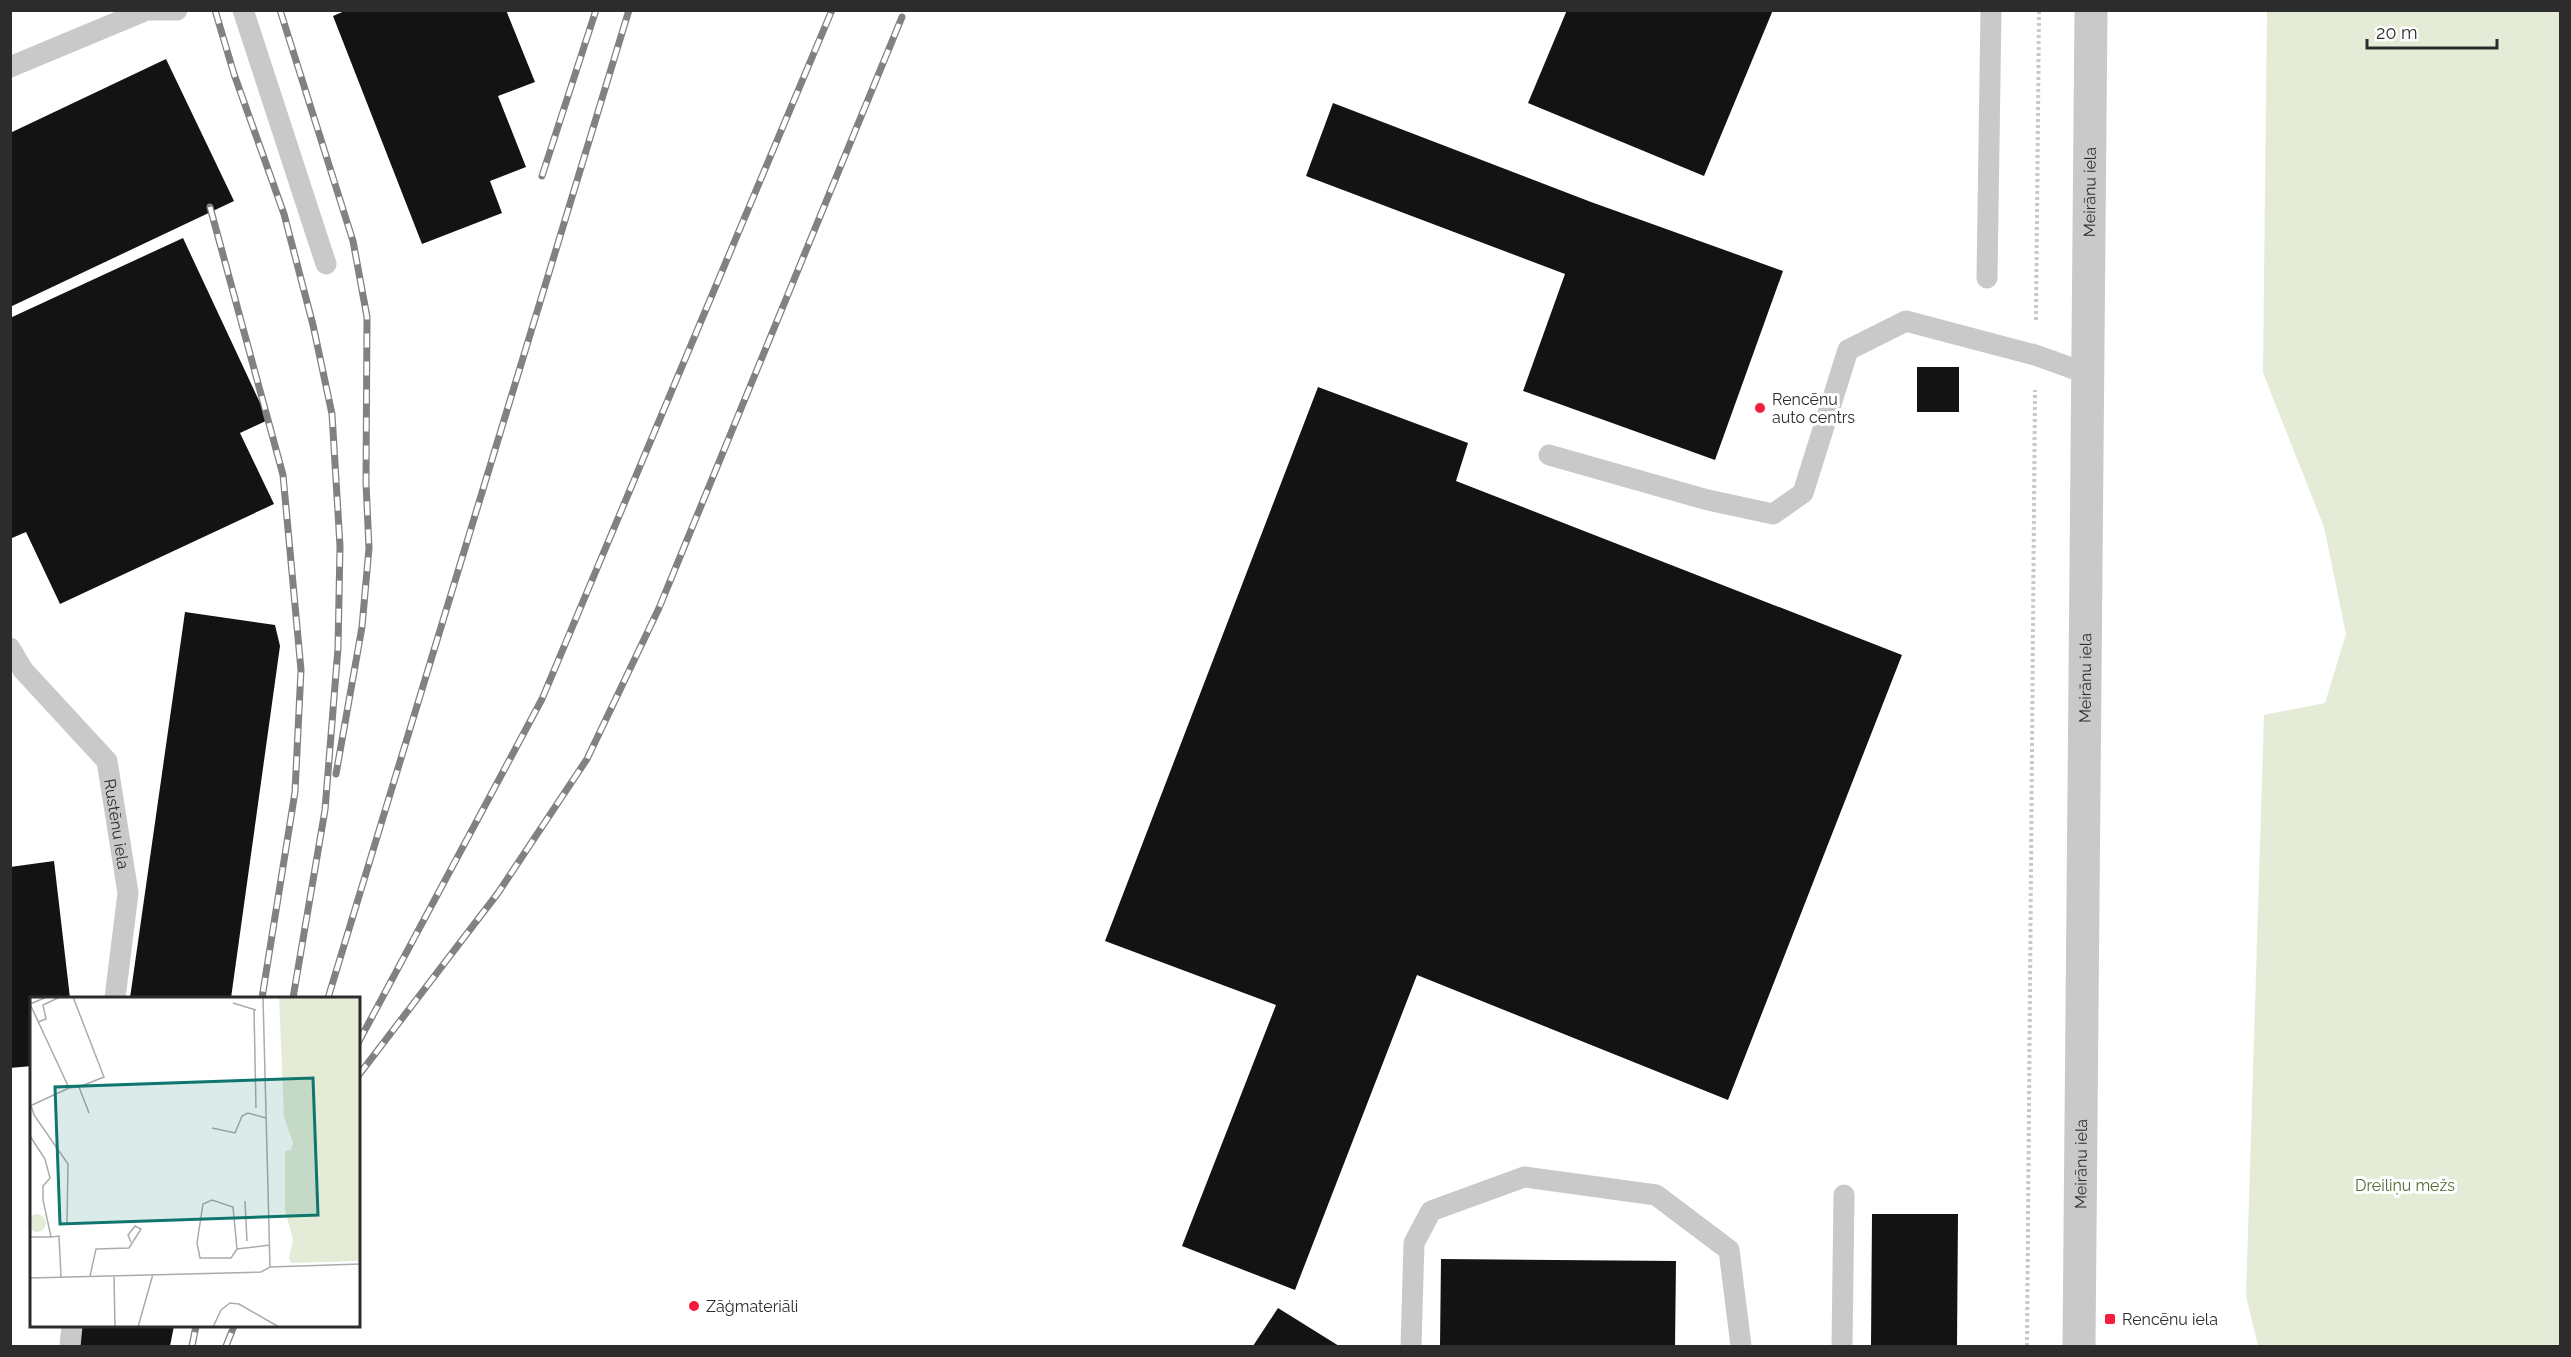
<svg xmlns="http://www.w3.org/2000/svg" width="2571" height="1357" font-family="Raleway,sans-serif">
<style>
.green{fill:#e4ecd8}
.building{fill:#131313}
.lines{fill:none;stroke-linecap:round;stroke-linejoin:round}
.path{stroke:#c9c9c9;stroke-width:4;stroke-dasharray:3 3;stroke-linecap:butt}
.lane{stroke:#c9c9c9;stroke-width:21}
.street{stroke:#c9c9c9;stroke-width:33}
.rail-casing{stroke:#818181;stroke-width:7}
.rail{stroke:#fff;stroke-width:4.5;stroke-dasharray:14;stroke-linecap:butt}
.poi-dot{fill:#f61c3d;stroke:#fff;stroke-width:2}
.labels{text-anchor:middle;stroke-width:6;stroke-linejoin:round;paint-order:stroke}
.street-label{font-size:16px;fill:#2c2c2c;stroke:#fff}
.poi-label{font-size:16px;fill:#2c2c2c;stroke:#fff;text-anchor:start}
.park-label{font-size:16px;fill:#536c36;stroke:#fff}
.inset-road{fill:none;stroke:#ababab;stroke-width:1.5}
.view{fill:#0f766e;fill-opacity:0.15;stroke:#0f766e;stroke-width:3}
.inset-edge{fill:none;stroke:#2c2c2c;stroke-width:3}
</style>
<rect width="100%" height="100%" fill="#fff"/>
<path class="green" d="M 2267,11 L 2560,11 L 2560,1346 L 2258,1346 L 2246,1296 L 2264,715 L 2325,703 L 2346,634 L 2324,527 L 2263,373 Z"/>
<g class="building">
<path d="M 347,10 L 506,10 L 535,82 L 498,96 L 526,167 L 490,181 L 502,213 L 422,244 L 333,16 Z"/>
<path d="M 1567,10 L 1773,10 L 1704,176 L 1528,103 Z"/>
<path d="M 166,59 L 234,201 L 10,307 L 10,133 Z"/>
<path d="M 1333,103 L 1591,202 L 1783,271 L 1715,460 L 1523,391 L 1565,274 L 1306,176 Z"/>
<path d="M 183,238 L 268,420 L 240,433 L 274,504 L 60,604 L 26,532 L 12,538 L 10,534 L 10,318 Z"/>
<rect x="1917" y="367" width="42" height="45"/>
<path d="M 1318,387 L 1468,443 L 1456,481 L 1902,655 L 1728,1100 L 1417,975 L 1295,1290 L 1182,1246 L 1276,1005 L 1105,941 Z"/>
<path d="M 185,612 L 275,625 L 280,646 L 231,998 L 130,998 Z"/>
<path d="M 54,861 L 70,998 L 32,998 L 32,1066 L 10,1068 L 10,867 Z"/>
<path d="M 1872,1214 L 1958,1214 L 1957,1346 L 1871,1346 Z"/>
<path d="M 1441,1259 L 1676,1261 L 1675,1346 L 1440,1346 Z"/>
<path d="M 1278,1308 L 1339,1346 L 1253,1346 Z"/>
<path d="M 82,1326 L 174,1326 L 170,1346 L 79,1346 Z"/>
</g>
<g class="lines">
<g class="path">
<path d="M 2036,320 L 2039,10"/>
<path d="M 2027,1346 L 2035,390"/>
</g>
<g class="lane">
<path d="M 141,10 L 177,10"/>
<path d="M 243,10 L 326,264"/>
<path d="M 10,67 L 142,12"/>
<path d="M 1987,278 L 1991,10"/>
<path d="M 1549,455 L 1708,500 L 1773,514 L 1803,493 L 1848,350 L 1906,321 L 2035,355 L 2088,374"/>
<path id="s1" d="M 10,648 L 23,670 L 107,761 L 128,893 L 115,998"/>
<path d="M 70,1346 L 72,1326"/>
<path d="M 1411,1346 L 1414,1243 L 1431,1211 L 1524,1177 L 1656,1195 L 1729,1250 L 1741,1346"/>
<path d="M 1842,1346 L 1844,1195"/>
</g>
<path class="street" id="s2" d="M 2079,1346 L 2091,10"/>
<defs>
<g id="rail">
<path d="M 215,10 L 234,74 L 284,214 L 313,325 L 332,414 L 340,546 L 338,648 L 325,810 L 293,998"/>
<path d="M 280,10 L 353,241 L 367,317 L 366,483 L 369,548 L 362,627 L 336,774"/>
<path d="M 542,176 L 596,10"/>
<path d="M 210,207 L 283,475 L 301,670 L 295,792 L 262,998"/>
<path d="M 328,998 L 629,10"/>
<path d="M 358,1043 L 542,699 L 832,10"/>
<path d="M 358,1076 L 498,893 L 587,759 L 659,608 L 902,17"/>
<path d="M 192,1346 L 196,1326"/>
<path d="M 226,1346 L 234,1326"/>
</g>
</defs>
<use href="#rail" class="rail-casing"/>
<use href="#rail" class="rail"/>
</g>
<g class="poi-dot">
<circle cx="1760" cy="408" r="6"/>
<circle cx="694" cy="1306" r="6"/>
<rect x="2104" y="1313" width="12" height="12" rx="3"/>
</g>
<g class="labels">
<g class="street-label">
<text dy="6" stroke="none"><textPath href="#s2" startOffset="1154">Meirānu iela</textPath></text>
<text dy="6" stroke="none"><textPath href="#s2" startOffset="668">Meirānu iela</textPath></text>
<text dy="6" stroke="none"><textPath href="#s1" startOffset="213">Rustēnu iela</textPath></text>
<text dy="6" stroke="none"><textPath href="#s2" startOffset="182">Meirānu iela</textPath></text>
</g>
<g class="poi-label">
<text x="1772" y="405">Rencēnu<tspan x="1772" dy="18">auto centrs</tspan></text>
<text x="706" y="1312">Zāģmateriāli</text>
<text x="2122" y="1325">Rencēnu iela</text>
</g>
<g class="park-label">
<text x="2405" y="1191">Dreiliņu mežs</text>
</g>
</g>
<g transform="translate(30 997)">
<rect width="330" height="330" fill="#fff"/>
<path d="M 249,0 L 330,0 L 330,264 L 261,266 L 259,261 L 263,243 L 255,213 L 255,154 L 261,153 L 263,146 L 254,120 ZM-2 226a9 9 0 1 1 18 0a9 9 0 1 1-18 0Z" fill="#e4ecd8"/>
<path class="inset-road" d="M 17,0 L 0,7 L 39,91 L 49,90M 43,0 L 74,80 L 49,90 L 59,116M 233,0 L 240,270M 203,6 L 226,13M 224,12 L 226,111M 8,25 L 16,22 L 13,8 L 30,0M 0,105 L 4,118 L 38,167 L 37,226M 2,108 L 39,91M 182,131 L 205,136 L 212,119 L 218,116 L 236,121M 0,139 L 15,162 L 20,181 L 13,189 L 13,203 L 21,240 L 29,239 L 31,280M 215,204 L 217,244M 0,240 L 21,240M 207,252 L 203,210 L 182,203 L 173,207 L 167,246 L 170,261 L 201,261 L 207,252 L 240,248M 84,278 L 85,330M 60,279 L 66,252 L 99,251 L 111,232 L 105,229 L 98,238 L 101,245M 0,281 L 231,275 L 240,270 L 330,267M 108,330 L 123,277M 183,330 L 191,313 L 200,306 L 209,307 L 249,330"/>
<path class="view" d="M 283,81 L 288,218 L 30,227 L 25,90 Z"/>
<rect width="330" height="330" class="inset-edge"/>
</g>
<rect width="2571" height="1357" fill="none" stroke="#2c2c2c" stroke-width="24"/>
<path d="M2367 39v9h130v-9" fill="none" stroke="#2c2c2c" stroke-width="3"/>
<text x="2376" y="39" font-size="18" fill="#2c2c2c" stroke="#ffffff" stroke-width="4.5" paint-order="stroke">20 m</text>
</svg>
